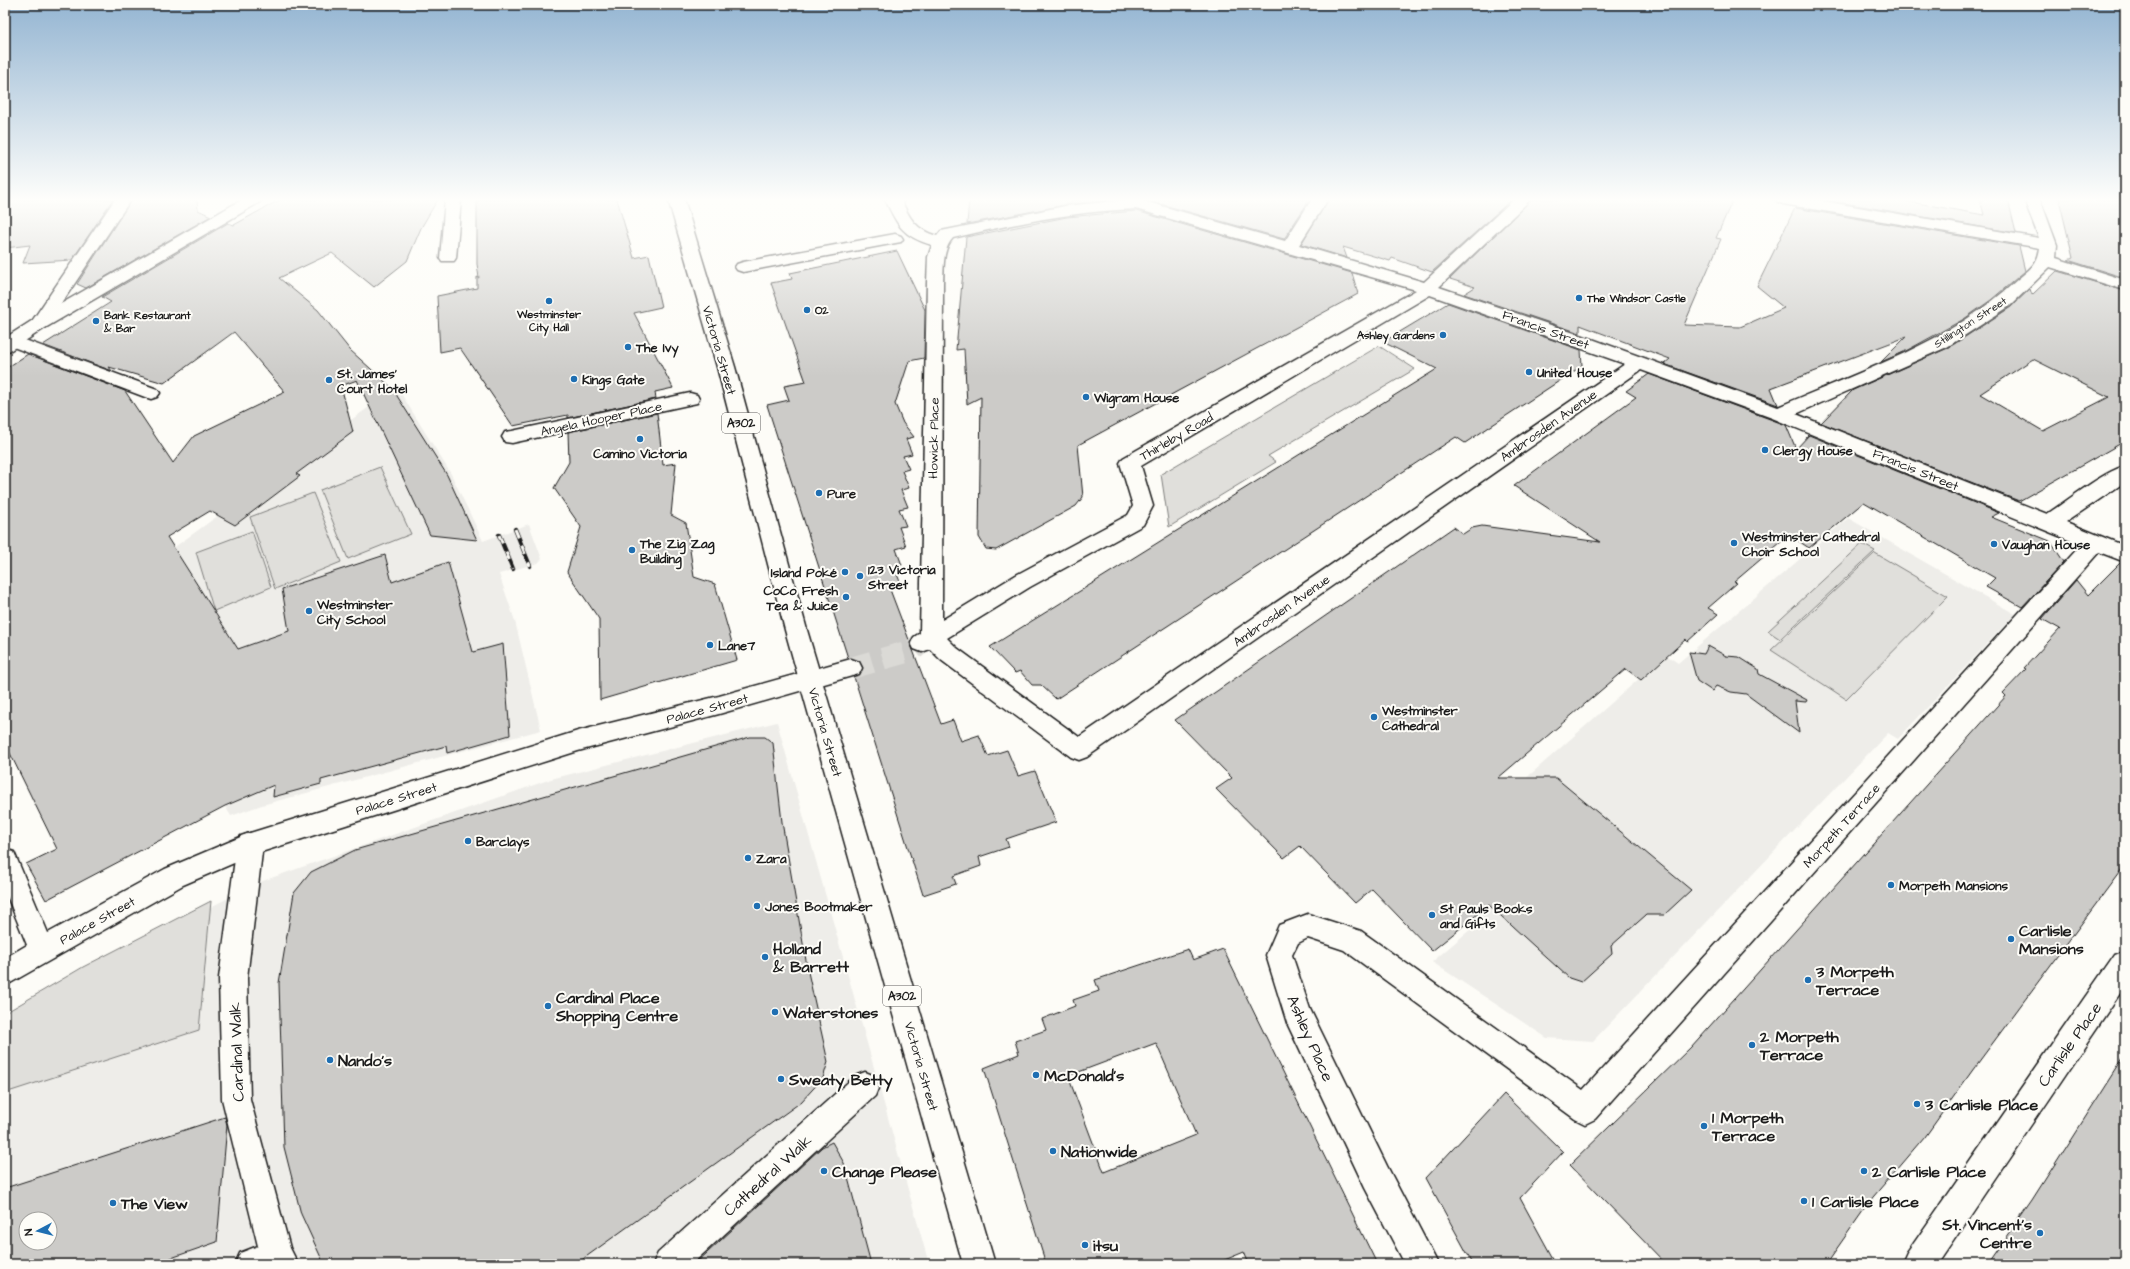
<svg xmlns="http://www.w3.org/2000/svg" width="2130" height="1269" font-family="'Architects Daughter',sans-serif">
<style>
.built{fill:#eeede9;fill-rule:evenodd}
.green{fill:#e0dfdb;stroke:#7e7e7c}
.building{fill:#cccbc8;stroke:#1c1c1c;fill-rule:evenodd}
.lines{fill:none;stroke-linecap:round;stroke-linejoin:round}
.minor-tunnel{stroke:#dbdad6;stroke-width:22;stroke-dasharray:22 11;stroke-linecap:butt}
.pedestrian-casing{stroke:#1c1c1c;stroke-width:3}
.minor-casing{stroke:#1c1c1c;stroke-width:3}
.secondary-casing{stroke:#1c1c1c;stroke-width:3}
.primary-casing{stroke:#1c1c1c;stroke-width:3}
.pedestrian{fill:#fdfcf7;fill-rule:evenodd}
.minor{fill:#fdfcf7;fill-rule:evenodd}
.secondary{fill:#fdfcf7;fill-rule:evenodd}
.primary{fill:#fdfcf7;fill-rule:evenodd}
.rail-casing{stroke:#1c1c1c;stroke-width:4.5}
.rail{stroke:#fdfcf7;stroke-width:3;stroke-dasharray:9;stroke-linecap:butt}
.poi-dot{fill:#1f6fb2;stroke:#fdfcf7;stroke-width:1.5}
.labels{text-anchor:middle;stroke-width:4;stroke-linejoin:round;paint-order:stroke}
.far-poi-label{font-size:11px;font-weight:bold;fill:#1c1c1c;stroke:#fdfcf7;text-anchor:start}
.far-street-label{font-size:11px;fill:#1c1c1c;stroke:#fdfcf7}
.shield{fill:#fdfcf7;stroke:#605f5e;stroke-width:1}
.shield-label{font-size:12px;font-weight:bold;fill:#1c1c1c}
.street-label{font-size:13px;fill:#1c1c1c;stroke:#fdfcf7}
.poi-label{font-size:13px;font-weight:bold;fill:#1c1c1c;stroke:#fdfcf7;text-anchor:start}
.near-poi-label{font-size:16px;font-weight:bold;fill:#1c1c1c;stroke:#fdfcf7;text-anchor:start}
.near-street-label{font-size:16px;fill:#1c1c1c;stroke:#fdfcf7}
</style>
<rect width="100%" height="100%" fill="#fdfcf7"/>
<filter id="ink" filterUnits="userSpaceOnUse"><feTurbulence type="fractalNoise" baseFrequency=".025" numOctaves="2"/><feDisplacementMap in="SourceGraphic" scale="8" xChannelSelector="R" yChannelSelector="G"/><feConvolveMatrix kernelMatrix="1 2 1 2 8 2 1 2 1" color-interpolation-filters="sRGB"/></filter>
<g filter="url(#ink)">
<g class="built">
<path d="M 397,387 L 451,474 L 483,541 L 529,524 L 542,559 L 538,563 L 499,574 L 515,621 L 541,730 L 262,805 L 231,816 L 101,600 Z"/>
<path d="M 1848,518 L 2015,614 L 1898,739 L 1888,733 L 1593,1041 L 1547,1038 L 1432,962 L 1478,923 L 1423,869 L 1666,655 L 1678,663 Z"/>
<path d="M 777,722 L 929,1264 L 5,1264 L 5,1028 L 70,980 L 257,883 L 551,779 ZM 26,1219 L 50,1219 L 50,1243 L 26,1243 Z"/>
</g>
<g class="green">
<path d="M 1379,346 L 1415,369 L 1268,456 L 1276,462 L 1169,527 L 1161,474 Z"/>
<path d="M 380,467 L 411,534 L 348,559 L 320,490 Z"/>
<path d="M 313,493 L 341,562 L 275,589 L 250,517 Z"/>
<path d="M 252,531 L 271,587 L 214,611 L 196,552 Z"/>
<path d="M 1862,544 L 1875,551 L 1780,639 L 1768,631 Z"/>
<path d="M 1875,553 L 1948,596 L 1846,699 L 1771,650 Z"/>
<path d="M 211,901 L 199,1030 L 5,1093 L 5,1013 L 83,967 Z"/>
</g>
<g class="building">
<path d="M 5,199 L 113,199 L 72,260 L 23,263 L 30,245 L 5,248 Z"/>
<path d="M 132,199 L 197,199 L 198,210 L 211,216 L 86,288 L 77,284 Z"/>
<path d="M 281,199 L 438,199 L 421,228 L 407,261 L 374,287 L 332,253 L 279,278 L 318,310 L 350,350 L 392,388 L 447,475 L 477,540 L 430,535 L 357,380 L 341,386 L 353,432 L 296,474 L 300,476 L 235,525 L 210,511 L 167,537 L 238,649 L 289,631 L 282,589 L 385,555 L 392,582 L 448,562 L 473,652 L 503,644 L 510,735 L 447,753 L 446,746 L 321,780 L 321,784 L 273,797 L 274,785 L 225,806 L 46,900 L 26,864 L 57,849 L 5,743 L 5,369 L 28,354 L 125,391 L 173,463 L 194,436 L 285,392 L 234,332 L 164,383 L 109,367 L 112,371 L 43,345 L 111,302 L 102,297 L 228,223 L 234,225 Z"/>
<path d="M 477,199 L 617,199 L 634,258 L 649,255 L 661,307 L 634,313 L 673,388 L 655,392 L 656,399 L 568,418 L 568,415 L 513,426 L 460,348 L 440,352 L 437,296 L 477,288 L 477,277 L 479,278 L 477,264 Z"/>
<path d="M 969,199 L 1119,199 L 1065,205 L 967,224 Z"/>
<path d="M 1143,199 L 1310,199 L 1284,239 Z"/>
<path d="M 1329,199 L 1512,199 L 1432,272 L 1392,258 L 1390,261 L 1343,247 L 1347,258 L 1301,244 Z"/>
<path d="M 1532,199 L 1733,199 L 1716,238 L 1721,239 L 1684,325 L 1740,327 L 1784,308 L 1757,286 L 1795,208 L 2019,246 L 2025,271 L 1991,300 L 1964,319 L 1904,352 L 1881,362 L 1906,337 L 1771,388 L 1778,405 L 1664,364 L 1670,359 L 1580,325 L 1580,333 L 1464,294 L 1475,287 L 1450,279 Z"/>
<path d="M 1821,199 L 1906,199 L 1906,201 L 1984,215 L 1980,199 L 2008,199 L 2016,233 Z"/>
<path d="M 2059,199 L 2125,199 L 2125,278 L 2068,260 L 2073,258 Z"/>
<path d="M 1136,211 L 1352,273 L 1358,294 L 1078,445 L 1083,497 L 1076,506 L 996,550 L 986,549 L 979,537 L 981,397 L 967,404 L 964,349 L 956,350 L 966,237 L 1067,217 Z"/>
<path d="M 897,251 L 925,310 L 924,358 L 909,361 L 895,404 L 903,423 L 914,437 L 906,439 L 912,454 L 903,456 L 909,469 L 902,471 L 909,488 L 901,490 L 908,507 L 899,509 L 906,526 L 899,527 L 906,546 L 896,549 L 902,565 L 894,567 L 901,584 L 889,587 L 941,724 L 953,720 L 961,741 L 979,735 L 988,756 L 1007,750 L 1018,776 L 1035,771 L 1056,822 L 1006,839 L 1009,847 L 979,857 L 981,866 L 953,876 L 956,884 L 923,895 L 854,677 L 860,675 L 863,667 L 860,661 L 848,658 L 767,405 L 789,400 L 784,386 L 806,382 L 771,283 L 792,279 L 790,273 Z"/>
<path d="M 2057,271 L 2125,291 L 2125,441 L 2019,501 L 1821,423 L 1853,390 L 1948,348 L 2011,307 L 2030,289 L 2032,295 ZM 2033,359 L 2109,397 L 2043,431 L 1980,394 Z"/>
<path d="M 1448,303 L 1581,350 L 1582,366 L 1465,443 L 1456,437 L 1056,699 L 1041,685 L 1032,685 L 1020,671 L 1015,673 L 990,647 L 1437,369 L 1383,342 Z"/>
<path d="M 1649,374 L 1786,425 L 1796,449 L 1809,435 L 1999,513 L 1991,517 L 2050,541 L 2064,562 L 2022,607 L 1986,587 L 1995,578 L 1864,502 L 1809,548 L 1794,538 L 1792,540 L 1787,537 L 1734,582 L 1737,583 L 1708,608 L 1718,614 L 1687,642 L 1686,639 L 1641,680 L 1626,669 L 1498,778 L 1556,778 L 1691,890 L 1664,915 L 1646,915 L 1611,946 L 1612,954 L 1581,982 L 1569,978 L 1489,905 L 1432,951 L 1372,889 L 1355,903 L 1300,846 L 1284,858 L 1216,789 L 1232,778 L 1175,720 L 1454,527 L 1463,534 L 1472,528 L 1482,526 L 1600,542 L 1514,486 L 1636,397 L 1626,391 Z"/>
<path d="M 657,413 L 663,465 L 676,463 L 671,515 L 686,523 L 694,577 L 715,584 L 737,660 L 600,700 L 599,619 L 567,572 L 581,527 L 554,488 L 569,462 L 568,432 Z"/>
<path d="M 2121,562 L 2125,563 L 2125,865 L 1972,1071 L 1925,1137 L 1868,1204 L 1826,1264 L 1666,1264 L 1570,1165 L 1691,1047 L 2006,696 L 2003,693 L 2026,669 L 2024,668 L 2060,629 L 2042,619 L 2076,580 L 2088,595 Z"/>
<path d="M 1708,646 L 1726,656 L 1739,657 L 1758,669 L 1759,674 L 1807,700 L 1806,702 L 1795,701 L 1799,733 L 1746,694 L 1731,692 L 1716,686 L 1712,691 L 1697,681 L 1689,652 L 1704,654 Z"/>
<path d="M 750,737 L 765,737 L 773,743 L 782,822 L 808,972 L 828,1062 L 823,1078 L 801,1102 L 576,1264 L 324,1264 L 301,1214 L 284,1147 L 279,983 L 294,893 L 311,872 L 355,850 Z"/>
<path d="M 1188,949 L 1193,960 L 1223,949 L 1377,1264 L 1249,1264 L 1244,1252 L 1215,1264 L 1046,1264 L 984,1068 L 1019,1054 L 1015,1041 L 1046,1030 L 1042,1019 L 1075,1006 L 1073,1000 L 1099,991 L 1095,980 ZM 1156,1043 L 1196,1135 L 1104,1172 L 1068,1076 Z"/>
<path d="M 2125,1055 L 2125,1264 L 1988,1264 L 2032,1201 Z"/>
<path d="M 1504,1094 L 1563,1152 L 1520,1198 L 1556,1264 L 1473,1264 L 1426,1178 Z"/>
<path d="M 225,1117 L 227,1125 L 217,1242 L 154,1264 L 5,1264 L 5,1188 ZM 26,1219 L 50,1219 L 50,1243 L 26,1243 Z"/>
<path d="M 832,1142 L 844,1163 L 871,1264 L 695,1264 L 822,1147 Z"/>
</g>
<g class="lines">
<path class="minor-tunnel" d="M 851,668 L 913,650 L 919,645"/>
<defs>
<g id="pedestrian">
<path d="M 895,234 L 901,236 L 903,239 L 901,242 L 743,272 L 737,270 L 735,267 L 737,264 L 743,262 Z"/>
<path d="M 690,393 L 697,395 L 699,399 L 697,403 L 512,443 L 505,442 L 502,437 L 505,432 L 512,431 Z"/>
<path d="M 250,833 L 259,836 L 263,844 L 247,978 L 250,1099 L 290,1248 L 298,1264 L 235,1264 L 240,1253 L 258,1246 L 222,1099 L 219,978 L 237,844 L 241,836 Z"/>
<path d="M 865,1072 L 875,1076 L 879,1086 L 875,1096 L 692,1264 L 653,1264 L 658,1253 L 855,1076 Z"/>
</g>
<g id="minor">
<path d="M 115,199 L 131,199 L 45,328 L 39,329 L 33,328 L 30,324 Z"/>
<path d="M 445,199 L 461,199 L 456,258 L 454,261 L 442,261 L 440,258 Z"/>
<path d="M 885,199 L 901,199 C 909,218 916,230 937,236 L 941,231 L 1065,206 L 1137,199 L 1285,241 L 1312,199 L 1328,199 L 1299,245 L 1424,282 L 1514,199 L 1531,199 L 1439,287 L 1592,339 L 1778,407 C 1861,371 1952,342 2018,279 C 2030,269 2038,264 2040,248 L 1783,204 L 1778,202 L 1775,199 L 1811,199 L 2039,238 L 2024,199 L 2040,199 L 2057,245 L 2056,258 L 2125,280 L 2125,290 L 2050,267 L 2010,306 L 1947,347 L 1796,414 L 2047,514 C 2069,500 2101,473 2125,466 L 2125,482 L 2066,522 L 2125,546 L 2125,562 L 2099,552 L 1595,1119 L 1585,1124 L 1575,1119 L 1344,950 L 1308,938 L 1298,943 L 1292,955 L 1310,1009 L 1387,1166 L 1438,1264 L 1405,1264 L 1365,1188 L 1287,1023 L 1266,955 L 1279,925 L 1308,914 L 1361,931 L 1583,1090 L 2081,545 L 1772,418 L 1641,370 L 1087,757 L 1079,760 L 1071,757 L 941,660 L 930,649 L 922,652 L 914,649 L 911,643 L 914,637 L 920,633 L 927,283 L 928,257 L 932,245 C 903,237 897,225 885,199 ZM 1136,209 L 1416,290 L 1123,458 L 1120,463 L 1133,506 L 1128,515 L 1016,575 L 942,620 L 943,283 C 944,268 942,250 953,238 C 1013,224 1074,211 1136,209 ZM 1430,295 L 1625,364 L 1079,737 L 957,648 L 947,638 L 1030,587 L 1143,525 L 1153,506 L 1141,466 Z"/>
<path d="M 14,336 L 157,389 L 160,393 L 157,397 L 151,399 L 145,397 L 8,345 L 5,341 L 8,337 Z"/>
<path d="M 851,659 L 859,662 L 862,668 L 859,674 L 719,714 L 578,751 L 255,854 L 183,885 L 5,986 L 5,958 L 27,945 L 5,891 L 5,849 L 14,852 L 48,933 L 165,869 L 250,833 L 578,731 L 719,696 Z"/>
<path d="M 2125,950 L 2125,986 L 1937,1264 L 1902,1264 L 1907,1253 L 2115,954 Z"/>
</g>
<path id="secondary" d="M 243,199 L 263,199 L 260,202 L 45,328 L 11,350 L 5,352 L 5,338 L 33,320 Z"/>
<path id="primary" d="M 668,199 L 684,199 L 735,367 L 807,630 L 995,1264 L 963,1264 L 785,630 L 717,367 Z"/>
</defs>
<use href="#pedestrian" class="pedestrian-casing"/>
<use href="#minor" class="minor-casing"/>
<use href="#secondary" class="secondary-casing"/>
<use href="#primary" class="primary-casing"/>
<use href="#pedestrian" class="pedestrian"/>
<use href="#minor" class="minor"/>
<use href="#secondary" class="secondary"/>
<use href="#primary" class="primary"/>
<defs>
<g id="rail">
<path d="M 515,529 L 530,566"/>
<path d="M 499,535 L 513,569"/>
</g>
</defs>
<use href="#rail" class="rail-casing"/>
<use href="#rail" class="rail"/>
</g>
</g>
<linearGradient id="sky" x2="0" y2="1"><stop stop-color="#94b5d2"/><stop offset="0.53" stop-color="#fefefb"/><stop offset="1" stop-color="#fefefb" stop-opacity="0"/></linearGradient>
<rect width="2130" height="377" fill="url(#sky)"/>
<g class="poi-dot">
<circle cx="1579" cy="298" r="4"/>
<circle cx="549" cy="301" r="4"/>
<circle cx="807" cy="310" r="4"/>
<circle cx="96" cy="321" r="4"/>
<circle cx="1443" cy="335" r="4"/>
<circle cx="628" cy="347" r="4"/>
<circle cx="1529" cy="372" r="4"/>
<circle cx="574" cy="379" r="4"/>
<circle cx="329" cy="380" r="4"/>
<circle cx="1086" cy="397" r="4"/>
<circle cx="640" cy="439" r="4"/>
<circle cx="1765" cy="450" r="4"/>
<circle cx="819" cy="493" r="4"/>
<circle cx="1734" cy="543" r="4"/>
<circle cx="1994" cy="544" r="4"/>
<circle cx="632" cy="550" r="4"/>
<circle cx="845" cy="572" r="4"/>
<circle cx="860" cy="576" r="4"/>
<circle cx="846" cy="597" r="4"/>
<circle cx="309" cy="611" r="4"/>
<circle cx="710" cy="645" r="4"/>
<circle cx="1374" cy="717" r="4"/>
<circle cx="468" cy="841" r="4"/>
<circle cx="748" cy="858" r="4"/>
<circle cx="1891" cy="885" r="4"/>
<circle cx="757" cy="906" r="4"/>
<circle cx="1432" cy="915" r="4"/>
<circle cx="2011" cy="939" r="4"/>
<circle cx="765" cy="957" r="4"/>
<circle cx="1808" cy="980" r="4"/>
<circle cx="548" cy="1006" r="4"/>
<circle cx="775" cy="1012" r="4"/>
<circle cx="1752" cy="1045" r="4"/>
<circle cx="330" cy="1060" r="4"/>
<circle cx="1036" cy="1075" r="4"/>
<circle cx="781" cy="1079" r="4"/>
<circle cx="1917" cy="1104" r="4"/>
<circle cx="1704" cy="1126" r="4"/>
<circle cx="1053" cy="1151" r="4"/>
<circle cx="824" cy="1171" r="4"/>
<circle cx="1864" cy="1171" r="4"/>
<circle cx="1804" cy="1201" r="4"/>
<circle cx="113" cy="1203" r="4"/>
<circle cx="2040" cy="1233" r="4"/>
<circle cx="1085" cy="1245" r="4"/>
</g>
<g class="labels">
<g class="far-poi-label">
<text x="1587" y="302">The Windsor Castle</text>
<text x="815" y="314">O2</text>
<text x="549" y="318" text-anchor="middle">Westminster<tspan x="549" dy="13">City Hall</tspan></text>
<text x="104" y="319">Bank Restaurant<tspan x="104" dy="13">&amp; Bar</tspan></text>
<text x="1435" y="339" text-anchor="end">Ashley Gardens</text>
</g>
<g class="far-street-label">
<text transform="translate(1970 322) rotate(-33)" y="4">Stillington Street</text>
</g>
<g class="shield">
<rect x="722" y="413" width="38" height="20" rx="3"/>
<rect x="883" y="986" width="38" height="20" rx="3"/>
</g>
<g class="shield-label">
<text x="741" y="427">A302</text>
<text x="902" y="1000">A302</text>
</g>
<g class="street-label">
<text transform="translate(1546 329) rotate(20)" y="5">Francis Street</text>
<text transform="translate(720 350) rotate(74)" y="5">Victoria Street</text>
<text transform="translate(601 418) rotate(-12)" y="5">Angela Hooper Place</text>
<text transform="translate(1548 425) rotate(-35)" y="5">Ambrosden Avenue</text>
<text transform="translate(1176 436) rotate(-30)" y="5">Thirleby Road</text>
<text transform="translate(933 438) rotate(-89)" y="5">Howick Place</text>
<text transform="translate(1916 469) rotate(22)" y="5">Francis Street</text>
<text transform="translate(1281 610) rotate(-35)" y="5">Ambrosden Avenue</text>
<text transform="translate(707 708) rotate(-15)" y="5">Palace Street</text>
<text transform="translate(826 732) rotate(74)" y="5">Victoria Street</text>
<text transform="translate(396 798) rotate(-17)" y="5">Palace Street</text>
<text transform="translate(1841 825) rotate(-48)" y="5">Morpeth Terrace</text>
<text transform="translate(97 920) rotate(-29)" y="5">Palace Street</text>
<text transform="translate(922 1066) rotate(74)" y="5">Victoria Street</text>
</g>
<g class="poi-label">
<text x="636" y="352">The Ivy</text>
<text x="1537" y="377">United House</text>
<text x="337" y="378">St. James'<tspan x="337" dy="15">Court Hotel</tspan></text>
<text x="582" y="384">Kings Gate</text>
<text x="1094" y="402">Wigram House</text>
<text x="1773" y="455">Clergy House</text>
<text x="640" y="458" text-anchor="middle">Camino Victoria</text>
<text x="827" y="498">Pure</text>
<text x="1742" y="541">Westminster Cathedral<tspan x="1742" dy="15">Choir School</tspan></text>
<text x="640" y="548">The Zig Zag<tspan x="640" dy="15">Building</tspan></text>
<text x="2002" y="549">Vaughan House</text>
<text x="868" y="574">123 Victoria<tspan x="868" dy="15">Street</tspan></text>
<text x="837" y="577" text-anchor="end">Island Poké</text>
<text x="838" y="595" text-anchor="end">CoCo Fresh<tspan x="838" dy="15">Tea &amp; Juice</tspan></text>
<text x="317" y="609">Westminster<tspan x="317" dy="15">City School</tspan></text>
<text x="718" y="650">Lane7</text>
<text x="1382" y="715">Westminster<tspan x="1382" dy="15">Cathedral</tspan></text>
<text x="476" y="846">Barclays</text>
<text x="756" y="863">Zara</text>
<text x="1899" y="890">Morpeth Mansions</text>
<text x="765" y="911">Jones Bootmaker</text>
<text x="1440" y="913">St Pauls Books<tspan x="1440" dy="15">and Gifts</tspan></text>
</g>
<g class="near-poi-label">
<text x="2019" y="936">Carlisle<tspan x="2019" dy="18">Mansions</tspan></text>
<text x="773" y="954">Holland<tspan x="773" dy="18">&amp; Barrett</tspan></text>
<text x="1816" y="977">3 Morpeth<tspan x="1816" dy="18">Terrace</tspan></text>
<text x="556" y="1003">Cardinal Place<tspan x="556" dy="18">Shopping Centre</tspan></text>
<text x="783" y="1018">Waterstones</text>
<text x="1760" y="1042">2 Morpeth<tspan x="1760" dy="18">Terrace</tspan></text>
<text x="338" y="1066">Nando's</text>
<text x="1044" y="1081">McDonald's</text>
<text x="789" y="1085">Sweaty Betty</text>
<text x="1925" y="1110">3 Carlisle Place</text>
<text x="1712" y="1123">1 Morpeth<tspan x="1712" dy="18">Terrace</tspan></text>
<text x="1061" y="1157">Nationwide</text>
<text x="832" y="1177">Change Please</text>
<text x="1872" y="1177">2 Carlisle Place</text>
<text x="1812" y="1207">1 Carlisle Place</text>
<text x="121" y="1209">The View</text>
<text x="2032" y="1230" text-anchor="end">St. Vincent’s<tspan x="2032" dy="18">Centre</tspan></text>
<text x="1093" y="1251">itsu</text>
</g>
<g class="near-street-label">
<text transform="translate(1311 1038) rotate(66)" y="6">Ashley Place</text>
<text transform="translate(2069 1044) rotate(-55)" y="6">Carlisle Place</text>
<text transform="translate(236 1052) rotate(-92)" y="6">Cardinal Walk</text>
<text transform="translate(767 1175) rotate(-42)" y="6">Cathedral Walk</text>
</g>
</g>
<rect width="2130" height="1269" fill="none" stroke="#fdfcf7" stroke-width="20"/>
<rect x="10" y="10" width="2110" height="1249" fill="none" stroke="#1c1c1c" stroke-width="1.5" filter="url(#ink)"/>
<g transform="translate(38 1231) rotate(263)"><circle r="19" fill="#fdfcf7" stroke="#a3a29f"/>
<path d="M0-3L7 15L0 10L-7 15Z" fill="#1f6fb2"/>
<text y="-6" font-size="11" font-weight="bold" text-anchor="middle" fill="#1c1c1c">N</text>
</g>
</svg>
